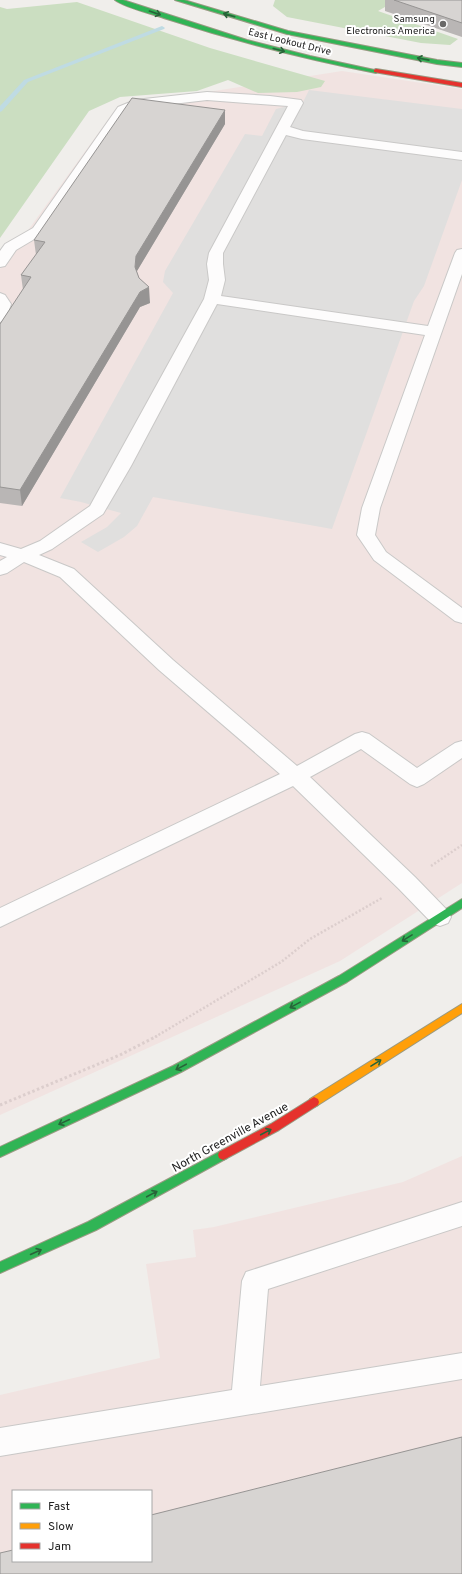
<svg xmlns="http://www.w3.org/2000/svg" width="462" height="1574" font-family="Overpass,sans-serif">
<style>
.commercial{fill:#f1e3e1;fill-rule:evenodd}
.forest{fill:#cbdec1}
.parking{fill:#e0dfde}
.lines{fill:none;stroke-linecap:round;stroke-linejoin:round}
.stream{fill:#bfdbe3;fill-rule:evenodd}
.lane-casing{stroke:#c9c8c7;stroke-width:2}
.fast-casing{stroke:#999a82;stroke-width:2}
.slow-casing{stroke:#999a82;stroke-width:2}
.jam-casing{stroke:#999a82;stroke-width:2}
.path-far1{stroke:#dccecd;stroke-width:2.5;stroke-dasharray:2 2;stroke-linecap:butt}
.path{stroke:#dccecd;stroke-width:3;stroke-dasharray:2.5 2.5;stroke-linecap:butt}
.lane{fill:#fdfcfc;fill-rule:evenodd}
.fast{fill:#30b455;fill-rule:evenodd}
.slow{fill:#ff9f0a;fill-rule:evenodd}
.jam{fill:#e5322d;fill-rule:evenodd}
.wall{fill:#b9b6b5}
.shaded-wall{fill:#969493}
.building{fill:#d7d4d2;stroke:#969493}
.oneway{stroke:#286439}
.poi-dot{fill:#6a6968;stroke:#fff;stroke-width:1.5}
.labels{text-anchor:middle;stroke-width:4;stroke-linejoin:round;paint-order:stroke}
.far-poi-label{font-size:10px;fill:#222;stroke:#fff;text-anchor:end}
.far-street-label{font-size:10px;fill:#222;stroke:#fff}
.street-label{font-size:12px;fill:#222;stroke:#fff}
</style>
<rect width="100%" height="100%" fill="#f0eeeb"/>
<g class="commercial">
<path d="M 342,71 L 462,89 L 462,883 L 340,961 L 0,1115 L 0,269 L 118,106 Z"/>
<path d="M 462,1156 L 462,1574 L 0,1574 L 0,1395 L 160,1358 L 146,1264 L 196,1257 L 193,1230 L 214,1227 L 403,1182 ZM 13,1491 L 151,1491 L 151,1561 L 13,1561 Z"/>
</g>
<g class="forest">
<path d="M 275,0 L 397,0 L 378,11 L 458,39 L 450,45 L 421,43 L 287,17 L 273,6 Z"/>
<path d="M 77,2 L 210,48 L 325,81 L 321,87 L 297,92 L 258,93 L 228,80 L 197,91 L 120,97 L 89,111 L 0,238 L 0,7 L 7,9 Z"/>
</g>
<path class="parking" d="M 309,90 L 462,109 L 462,180 L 424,286 L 414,301 L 332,529 L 153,497 L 137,526 L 124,537 L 98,552 L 81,542 L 107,527 L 121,513 L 81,502 L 60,498 L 173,293 L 163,282 L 165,271 L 245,134 L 262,136 L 276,109 L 303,102 Z"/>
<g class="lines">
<path class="stream" d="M 162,26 L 165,28 L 164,29 L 28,82 L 2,111 L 0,112 L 0,106 L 24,80 Z"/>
<defs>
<g id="lane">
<path d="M 207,92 L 270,96 L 301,100 L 303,103 L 290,127 L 303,131 L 462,152 L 462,160 L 302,139 L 286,135 L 223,253 L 223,264 L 225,280 L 221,296 L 428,326 L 455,253 L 457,250 L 462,249 L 462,274 L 380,508 L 375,535 L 386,552 L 462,608 L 462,623 L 455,621 L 374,560 L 357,535 L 362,508 L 425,335 L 217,304 L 131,466 L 103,514 L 52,549 L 39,555 L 74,569 L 173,660 L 297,766 L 355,734 L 362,732 L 369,734 L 417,768 L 455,743 L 462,741 L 462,758 L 424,784 L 417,787 L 410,784 L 361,749 L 310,777 L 415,877 L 448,911 L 451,917 L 448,923 L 440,926 L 432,923 L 399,889 L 293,786 L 0,927 L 0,908 L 280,774 L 159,670 L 60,577 L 24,562 L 7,573 L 0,575 L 0,561 L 7,557 L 0,555 L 0,543 L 21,549 L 40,541 L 90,506 L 204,299 L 209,280 L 207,264 L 209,253 L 288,106 L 207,100 L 138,108 L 128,113 L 43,234 L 16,250 L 5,266 L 0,267 L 0,251 L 5,244 L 33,228 L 118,107 L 135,100 Z"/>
<path d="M 0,293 L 5,295 L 11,304 L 6,320 L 0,322 Z"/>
<path d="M 462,1202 L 462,1226 L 268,1289 L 260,1386 L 462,1353 L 462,1379 L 0,1456 L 0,1428 L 232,1390 L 242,1281 L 246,1272 Z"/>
</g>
<g id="fast">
<path d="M 115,0 L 123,0 L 247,40 L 310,56 L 379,71 L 376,73 C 305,59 235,41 167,19 C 153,14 126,8 115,0 Z"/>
<path d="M 175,0 L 184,0 L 288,31 L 437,60 L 462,63 L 462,67 L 437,64 L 287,34 Z"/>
<path d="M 462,899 L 462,908 L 347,982 L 181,1072 L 0,1157 L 0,1147 L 173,1066 L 339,976 Z"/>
<path d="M 223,1150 L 227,1152 L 228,1155 L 227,1158 L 96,1230 L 0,1273 L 0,1262 L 88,1222 Z"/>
</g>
<path id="slow" d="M 462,1004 L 462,1013 L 318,1105 L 314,1107 L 310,1105 L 309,1102 L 310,1099 Z"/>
<g id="jam">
<path d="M 376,69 L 462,83 L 462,87 L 374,72 L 374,70 Z"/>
<path d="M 314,1097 L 318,1099 L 319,1102 L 318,1105 L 279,1130 L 227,1158 L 223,1160 L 219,1158 L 218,1155 L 219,1152 L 271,1124 Z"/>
</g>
</defs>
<use href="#lane" class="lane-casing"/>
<use href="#fast" class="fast-casing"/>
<use href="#slow" class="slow-casing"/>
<use href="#jam" class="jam-casing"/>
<g class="path-far1">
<path d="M 431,866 L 462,845"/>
<path d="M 155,1037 L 281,962 L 310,939 L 382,898"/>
</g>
<path class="path" d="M 0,1105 L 120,1055 L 157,1036"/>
<use href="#lane" class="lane"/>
<use href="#fast" class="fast"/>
<use href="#slow" class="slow"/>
<use href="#jam" class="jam"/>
</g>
<g class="wall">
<path d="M 385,0 L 462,0 L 462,37 L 385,11 Z"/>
<path d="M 225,110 L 225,124 L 137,271 L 137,272 L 139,278 L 150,303 L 140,307 L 22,506 L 0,503 L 0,324 L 23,290 L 21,275 L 36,255 L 34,240 Z"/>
</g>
<g class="shaded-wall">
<path d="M 225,110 L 225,124 L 137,271 L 136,282 L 135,267 L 136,256 Z"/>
<path d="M 149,287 L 150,303 L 140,307 L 22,506 L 20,490 L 140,292 Z"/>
</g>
<g class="building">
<path d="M 394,0 L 462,0 L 462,23 Z"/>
<path d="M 132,98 L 225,110 L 136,256 L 135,267 L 139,278 L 149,287 L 140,292 L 20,490 L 0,487 L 0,324 L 31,277 L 21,275 L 45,242 L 34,240 Z"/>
<path d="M 462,1437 L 462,1574 L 0,1574 L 0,1553 L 13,1550 L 13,1561 L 151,1561 L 151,1515 Z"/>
</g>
<defs><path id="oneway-shaft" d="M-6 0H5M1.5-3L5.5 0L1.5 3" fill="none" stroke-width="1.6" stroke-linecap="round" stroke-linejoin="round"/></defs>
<g class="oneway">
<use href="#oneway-shaft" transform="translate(155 13) rotate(19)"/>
<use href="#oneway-shaft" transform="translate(229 15) rotate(-164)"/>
<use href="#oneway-shaft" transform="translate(279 50) rotate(15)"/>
<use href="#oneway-shaft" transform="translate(423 59) rotate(-169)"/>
<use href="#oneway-shaft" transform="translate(407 938) rotate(148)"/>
<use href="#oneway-shaft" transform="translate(295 1005) rotate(151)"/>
<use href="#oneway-shaft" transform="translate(376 1063) rotate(-32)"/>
<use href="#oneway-shaft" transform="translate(181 1067) rotate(152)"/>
<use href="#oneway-shaft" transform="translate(64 1122) rotate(155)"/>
<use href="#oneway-shaft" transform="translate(266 1132) rotate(-28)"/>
<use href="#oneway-shaft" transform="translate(152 1194) rotate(-28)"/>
<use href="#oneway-shaft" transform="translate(36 1252) rotate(-24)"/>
</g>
<circle class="poi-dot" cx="443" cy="24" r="4"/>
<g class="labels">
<g class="far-poi-label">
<text x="435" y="22">Samsung<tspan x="435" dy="12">Electronics America</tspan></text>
</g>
<g class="far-street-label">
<text transform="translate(290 41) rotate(14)" y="4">East Lookout Drive</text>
</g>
<g class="street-label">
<text transform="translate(230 1137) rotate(-29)" y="4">North Greenville Avenue</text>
</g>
</g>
<rect x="12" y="1490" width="140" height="72" fill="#ffffff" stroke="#a7a7a7"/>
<rect x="20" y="1503" width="20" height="6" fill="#30b455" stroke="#a7a7a7"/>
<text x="48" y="1510" font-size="12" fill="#222222">Fast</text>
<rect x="20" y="1523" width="20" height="6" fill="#ff9f0a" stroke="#a7a7a7"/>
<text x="48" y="1530" font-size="12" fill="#222222">Slow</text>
<rect x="20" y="1543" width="20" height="6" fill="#e5322d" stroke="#a7a7a7"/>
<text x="48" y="1550" font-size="12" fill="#222222">Jam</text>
</svg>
